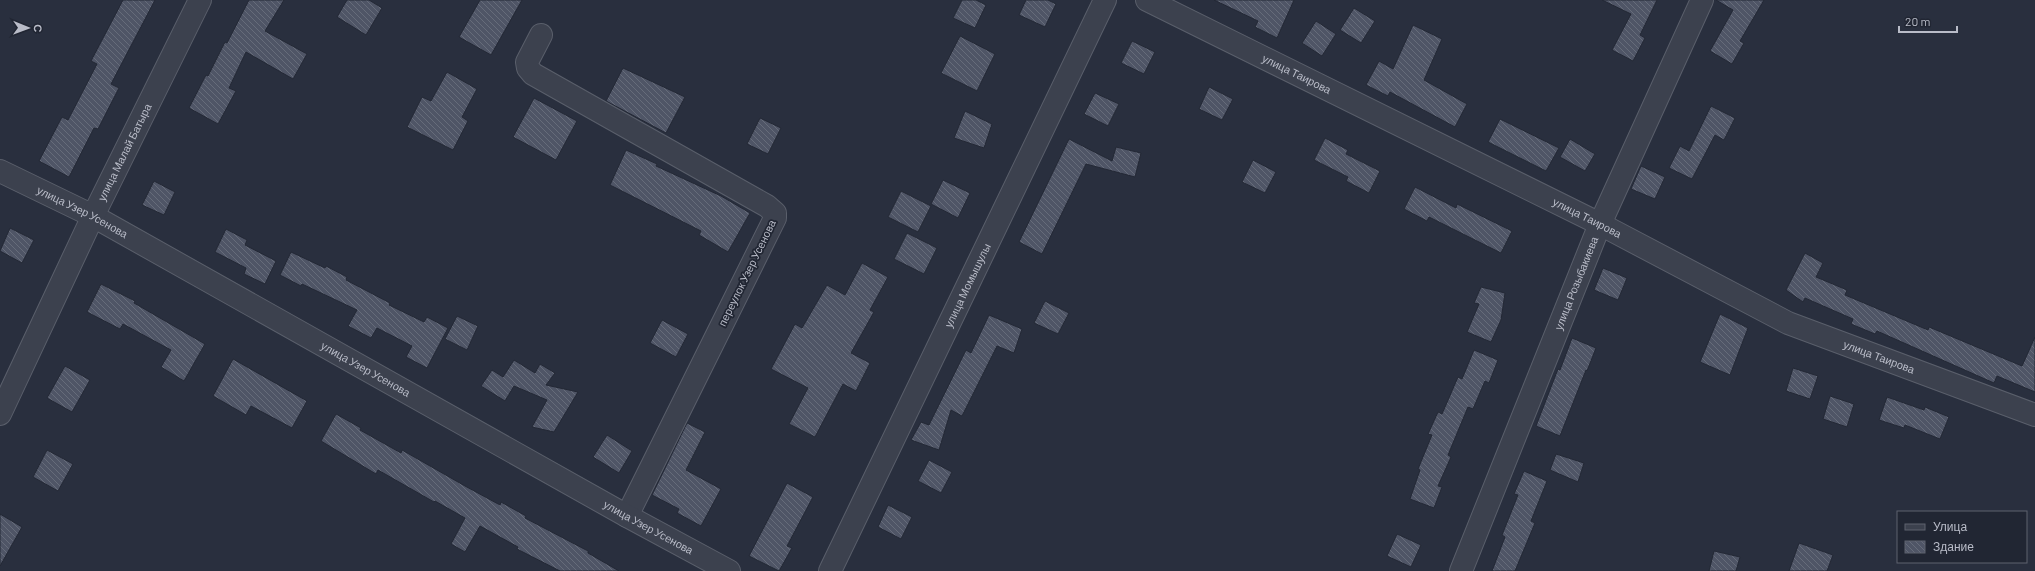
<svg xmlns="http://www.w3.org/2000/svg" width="2035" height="571" font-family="Barlow,sans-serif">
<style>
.building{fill:url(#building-back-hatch);stroke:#232835}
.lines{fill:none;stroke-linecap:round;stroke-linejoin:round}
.minor-casing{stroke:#5a5f6b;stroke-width:24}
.minor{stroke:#3c414e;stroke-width:22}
.labels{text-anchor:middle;stroke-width:3.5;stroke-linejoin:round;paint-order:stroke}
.street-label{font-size:11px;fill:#b9bcc8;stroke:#212633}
</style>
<defs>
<pattern id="building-back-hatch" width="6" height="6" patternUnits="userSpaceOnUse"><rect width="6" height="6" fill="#4f5566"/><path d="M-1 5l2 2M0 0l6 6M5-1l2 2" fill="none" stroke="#666c7a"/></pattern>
</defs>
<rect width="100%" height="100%" fill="#292f3e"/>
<g class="building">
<path d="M 123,0 L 155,0 L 111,84 L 119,88 L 98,129 L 94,128 L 69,177 L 39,161 L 62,117 L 68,120 L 97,64 L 91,61 Z"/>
<path d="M 249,0 L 284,0 L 265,31 L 307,54 L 293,79 L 246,52 L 229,88 L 236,91 L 218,124 L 189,108 L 206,75 L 208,76 L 225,42 L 227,43 Z"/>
<path d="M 347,0 L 369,0 L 382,8 L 366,35 L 337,17 Z"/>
<path d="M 480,0 L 522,0 L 491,55 L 459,37 Z"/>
<path d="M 962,0 L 976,0 L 986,5 L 975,28 L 953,18 Z"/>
<path d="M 1026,0 L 1048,0 L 1056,4 L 1045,27 L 1019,15 Z"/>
<path d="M 1214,0 L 1294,0 L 1277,38 L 1255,27 L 1258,21 Z"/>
<path d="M 1602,0 L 1657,0 L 1640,35 L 1645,38 L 1633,61 L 1612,50 L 1631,14 Z"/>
<path d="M 1716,0 L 1764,0 L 1740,41 L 1744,43 L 1732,64 L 1710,51 L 1733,10 Z"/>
<path d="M 1354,8 L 1375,21 L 1361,43 L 1340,30 Z"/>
<path d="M 1316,21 L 1336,34 L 1322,56 L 1302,43 Z"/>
<path d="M 1413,25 L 1442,39 L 1424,80 L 1467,104 L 1455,127 L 1390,92 L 1388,96 L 1366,85 L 1379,61 L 1393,69 Z"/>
<path d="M 960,36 L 995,54 L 977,91 L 941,73 Z"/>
<path d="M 1132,41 L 1155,52 L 1144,74 L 1121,63 Z"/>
<path d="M 623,68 L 685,97 L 666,133 L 606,101 Z"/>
<path d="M 447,72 L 477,89 L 462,117 L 468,121 L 453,150 L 407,127 L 422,97 L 431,101 Z"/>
<path d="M 1209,87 L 1233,99 L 1222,120 L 1199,109 Z"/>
<path d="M 1095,93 L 1119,104 L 1108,126 L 1084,114 Z"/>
<path d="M 534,98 L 577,121 L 556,160 L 513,137 Z"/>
<path d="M 1711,106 L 1735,118 L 1724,140 L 1715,135 L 1692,179 L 1669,168 L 1680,146 L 1689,151 Z"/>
<path d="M 965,111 L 992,124 L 984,148 L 954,138 Z"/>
<path d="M 760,118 L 781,128 L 768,154 L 747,144 Z"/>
<path d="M 1500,119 L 1559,148 L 1546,171 L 1488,142 Z"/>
<path d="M 1325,138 L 1348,150 L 1346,154 L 1380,171 L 1369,193 L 1346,181 L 1348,177 L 1314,160 Z"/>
<path d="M 1069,139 L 1112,161 L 1116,147 L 1141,153 L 1135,177 L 1086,164 L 1042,254 L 1019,242 Z"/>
<path d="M 1570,139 L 1595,154 L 1585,171 L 1560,157 Z"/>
<path d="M 626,150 L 657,164 L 656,166 L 721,196 L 750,213 L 728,252 L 699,235 L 701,231 L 610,185 Z"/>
<path d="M 1253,160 L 1276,172 L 1265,193 L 1242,182 Z"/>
<path d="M 1641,166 L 1665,177 L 1655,199 L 1631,189 Z"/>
<path d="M 943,180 L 970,193 L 958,218 L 931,204 Z"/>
<path d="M 154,181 L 175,192 L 164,215 L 142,205 Z"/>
<path d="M 1415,187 L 1456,208 L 1457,204 L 1512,231 L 1501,253 L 1429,217 L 1427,221 L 1404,209 Z"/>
<path d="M 901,191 L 931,206 L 918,232 L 888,217 Z"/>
<path d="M 10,228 L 34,240 L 22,263 L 0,251 Z"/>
<path d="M 226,229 L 247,240 L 245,245 L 276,261 L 265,284 L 244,274 L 246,268 L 215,252 Z"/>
<path d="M 907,233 L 937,248 L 924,274 L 894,259 Z"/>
<path d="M 291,252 L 325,268 L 326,266 L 347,277 L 346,280 L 390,303 L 389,305 L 424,322 L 427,317 L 448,328 L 427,368 L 406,357 L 412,346 L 377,328 L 371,338 L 348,326 L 357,310 L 302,284 L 301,286 L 280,275 Z"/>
<path d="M 1805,253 L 1823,263 L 1816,277 L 1847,290 L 1845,295 L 1928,330 L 1929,327 L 2022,366 L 2035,337 L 2035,392 L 1997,376 L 1994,383 L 1877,331 L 1875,334 L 1851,324 L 1853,319 L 1805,298 L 1803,302 L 1786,290 Z"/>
<path d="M 862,263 L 888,277 L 870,310 L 874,312 L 851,353 L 870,363 L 856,391 L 843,384 L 815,437 L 789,424 L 808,388 L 771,369 L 795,324 L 802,328 L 827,285 L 845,295 Z"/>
<path d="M 1603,268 L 1627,278 L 1618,300 L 1594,290 Z"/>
<path d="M 101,284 L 135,301 L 134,303 L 205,344 L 184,381 L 161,367 L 171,350 L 123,324 L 120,329 L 87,312 Z"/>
<path d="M 1481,287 L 1505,293 L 1501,320 L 1491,342 L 1467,332 L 1479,304 L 1474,303 Z"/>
<path d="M 1045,301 L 1069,313 L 1058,334 L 1034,323 Z"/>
<path d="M 1720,314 L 1748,328 L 1730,375 L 1700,362 Z"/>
<path d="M 989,315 L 1022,329 L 1014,353 L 997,346 L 962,416 L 951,410 L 939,450 L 911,440 L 921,422 L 929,425 L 966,350 L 971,353 Z"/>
<path d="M 457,316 L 478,326 L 467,350 L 445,339 Z"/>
<path d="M 662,320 L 688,334 L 676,357 L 650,343 Z"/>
<path d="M 1572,338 L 1596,348 L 1587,371 L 1586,370 L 1560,436 L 1536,426 L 1558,369 L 1560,370 Z"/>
<path d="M 1474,350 L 1498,360 L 1489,383 L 1485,381 L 1473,409 L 1468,407 L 1448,455 L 1451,457 L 1438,486 L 1442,487 L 1434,508 L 1410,499 L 1420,470 L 1418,469 L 1432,435 L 1428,434 L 1438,412 L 1442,414 L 1458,377 L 1462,379 Z"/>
<path d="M 233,359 L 307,401 L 292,428 L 251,406 L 246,415 L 213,396 Z"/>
<path d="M 514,360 L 535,373 L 540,364 L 555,373 L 546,385 L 578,392 L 554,432 L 532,427 L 547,400 L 514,386 L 505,401 L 481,386 L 492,370 L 503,377 Z"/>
<path d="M 65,366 L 90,380 L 72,412 L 47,398 Z"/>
<path d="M 1793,368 L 1818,376 L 1810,399 L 1786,391 Z"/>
<path d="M 1830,396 L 1854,404 L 1847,427 L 1823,419 Z"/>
<path d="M 1887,397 L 1924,410 L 1925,407 L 1949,417 L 1940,439 L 1905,425 L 1904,428 L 1879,420 Z"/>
<path d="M 336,414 L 361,428 L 360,430 L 401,453 L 402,450 L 465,486 L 500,505 L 501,502 L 526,516 L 525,518 L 588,551 L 588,553 L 619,571 L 560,571 L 517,549 L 518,547 L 480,526 L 465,552 L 451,544 L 465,518 L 435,501 L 434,502 L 378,470 L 376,474 L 321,441 Z"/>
<path d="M 687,423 L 705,432 L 686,470 L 721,489 L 701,526 L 677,513 L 679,509 L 652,495 Z"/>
<path d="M 607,435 L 632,451 L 619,473 L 593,457 Z"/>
<path d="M 47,450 L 73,464 L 58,491 L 33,477 Z"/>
<path d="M 1556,454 L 1584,463 L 1578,482 L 1550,470 Z"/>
<path d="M 929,460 L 952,472 L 941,493 L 918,481 Z"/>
<path d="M 1524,471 L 1547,481 L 1531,521 L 1535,523 L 1515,571 L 1492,571 L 1505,537 L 1502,535 L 1518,495 L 1514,494 Z"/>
<path d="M 787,483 L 813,497 L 787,546 L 792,548 L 779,571 L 749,556 Z"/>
<path d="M 888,505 L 912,517 L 901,539 L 878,527 Z"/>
<path d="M 0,514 L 22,527 L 0,566 Z"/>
<path d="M 1397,534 L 1421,545 L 1411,567 L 1387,556 Z"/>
<path d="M 1799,543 L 1833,555 L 1827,571 L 1789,571 Z"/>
<path d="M 1714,551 L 1740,557 L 1736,571 L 1709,571 Z"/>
</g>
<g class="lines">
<defs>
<g id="minor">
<path id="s1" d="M 1147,0 L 1600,224 L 1788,323 L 2035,415"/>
<path d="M 541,35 L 527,62 L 528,68 L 533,74 L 767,206 L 775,213 L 775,218 L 627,516"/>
<path id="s2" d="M 0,171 L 93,216 L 627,516 L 729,571"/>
<path id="s3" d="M 0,414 L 93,216 L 200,0"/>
<path id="s4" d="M 830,571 L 1105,0"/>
<path id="s5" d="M 1461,571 L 1600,224 L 1702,0"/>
</g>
</defs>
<use href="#minor" class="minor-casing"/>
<use href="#minor" class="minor"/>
</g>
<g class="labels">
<g class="street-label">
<text dy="4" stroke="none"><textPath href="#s1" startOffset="167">улица Таирова</textPath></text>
<text dy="4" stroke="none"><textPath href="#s3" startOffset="290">улица Малай Батыра</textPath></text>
<text dy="4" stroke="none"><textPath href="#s2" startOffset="92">улица Узер Усенова</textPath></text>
<text dy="4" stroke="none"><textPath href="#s1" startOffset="491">улица Таирова</textPath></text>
<text transform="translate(747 273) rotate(-64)" y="4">переулок Узер Усенова</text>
<text dy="4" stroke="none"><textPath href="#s5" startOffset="310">улица Розыбакиева</textPath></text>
<text dy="4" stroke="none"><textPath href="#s4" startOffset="317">улица Момышулы</textPath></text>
<text dy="4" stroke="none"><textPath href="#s1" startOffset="815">улица Таирова</textPath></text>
<text dy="4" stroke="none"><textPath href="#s2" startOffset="416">улица Узер Усенова</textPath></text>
<text dy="4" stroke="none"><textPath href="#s2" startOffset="740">улица Узер Усенова</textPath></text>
</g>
</g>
<rect x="1897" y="511" width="130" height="52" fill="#212633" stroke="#5e626f"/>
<rect x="1905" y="524" width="20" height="6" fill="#3c414e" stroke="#5e626f"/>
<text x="1933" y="531" font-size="12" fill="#b9bcc8">Улица</text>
<rect x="1905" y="541" width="20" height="12" fill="url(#building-back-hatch)" stroke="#5e626f"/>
<text x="1933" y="551" font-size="12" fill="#b9bcc8">Здание</text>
<g transform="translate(28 28) rotate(91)" stroke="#212633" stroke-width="3" paint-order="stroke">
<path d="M0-3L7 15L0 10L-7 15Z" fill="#b9bcc8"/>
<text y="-6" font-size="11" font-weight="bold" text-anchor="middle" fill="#b9bcc8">С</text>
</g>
<path d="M1899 26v6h58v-6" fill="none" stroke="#b9bcc8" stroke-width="2"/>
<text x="1905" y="26" font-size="12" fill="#b9bcc8" stroke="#212633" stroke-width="3" paint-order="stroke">20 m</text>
</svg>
